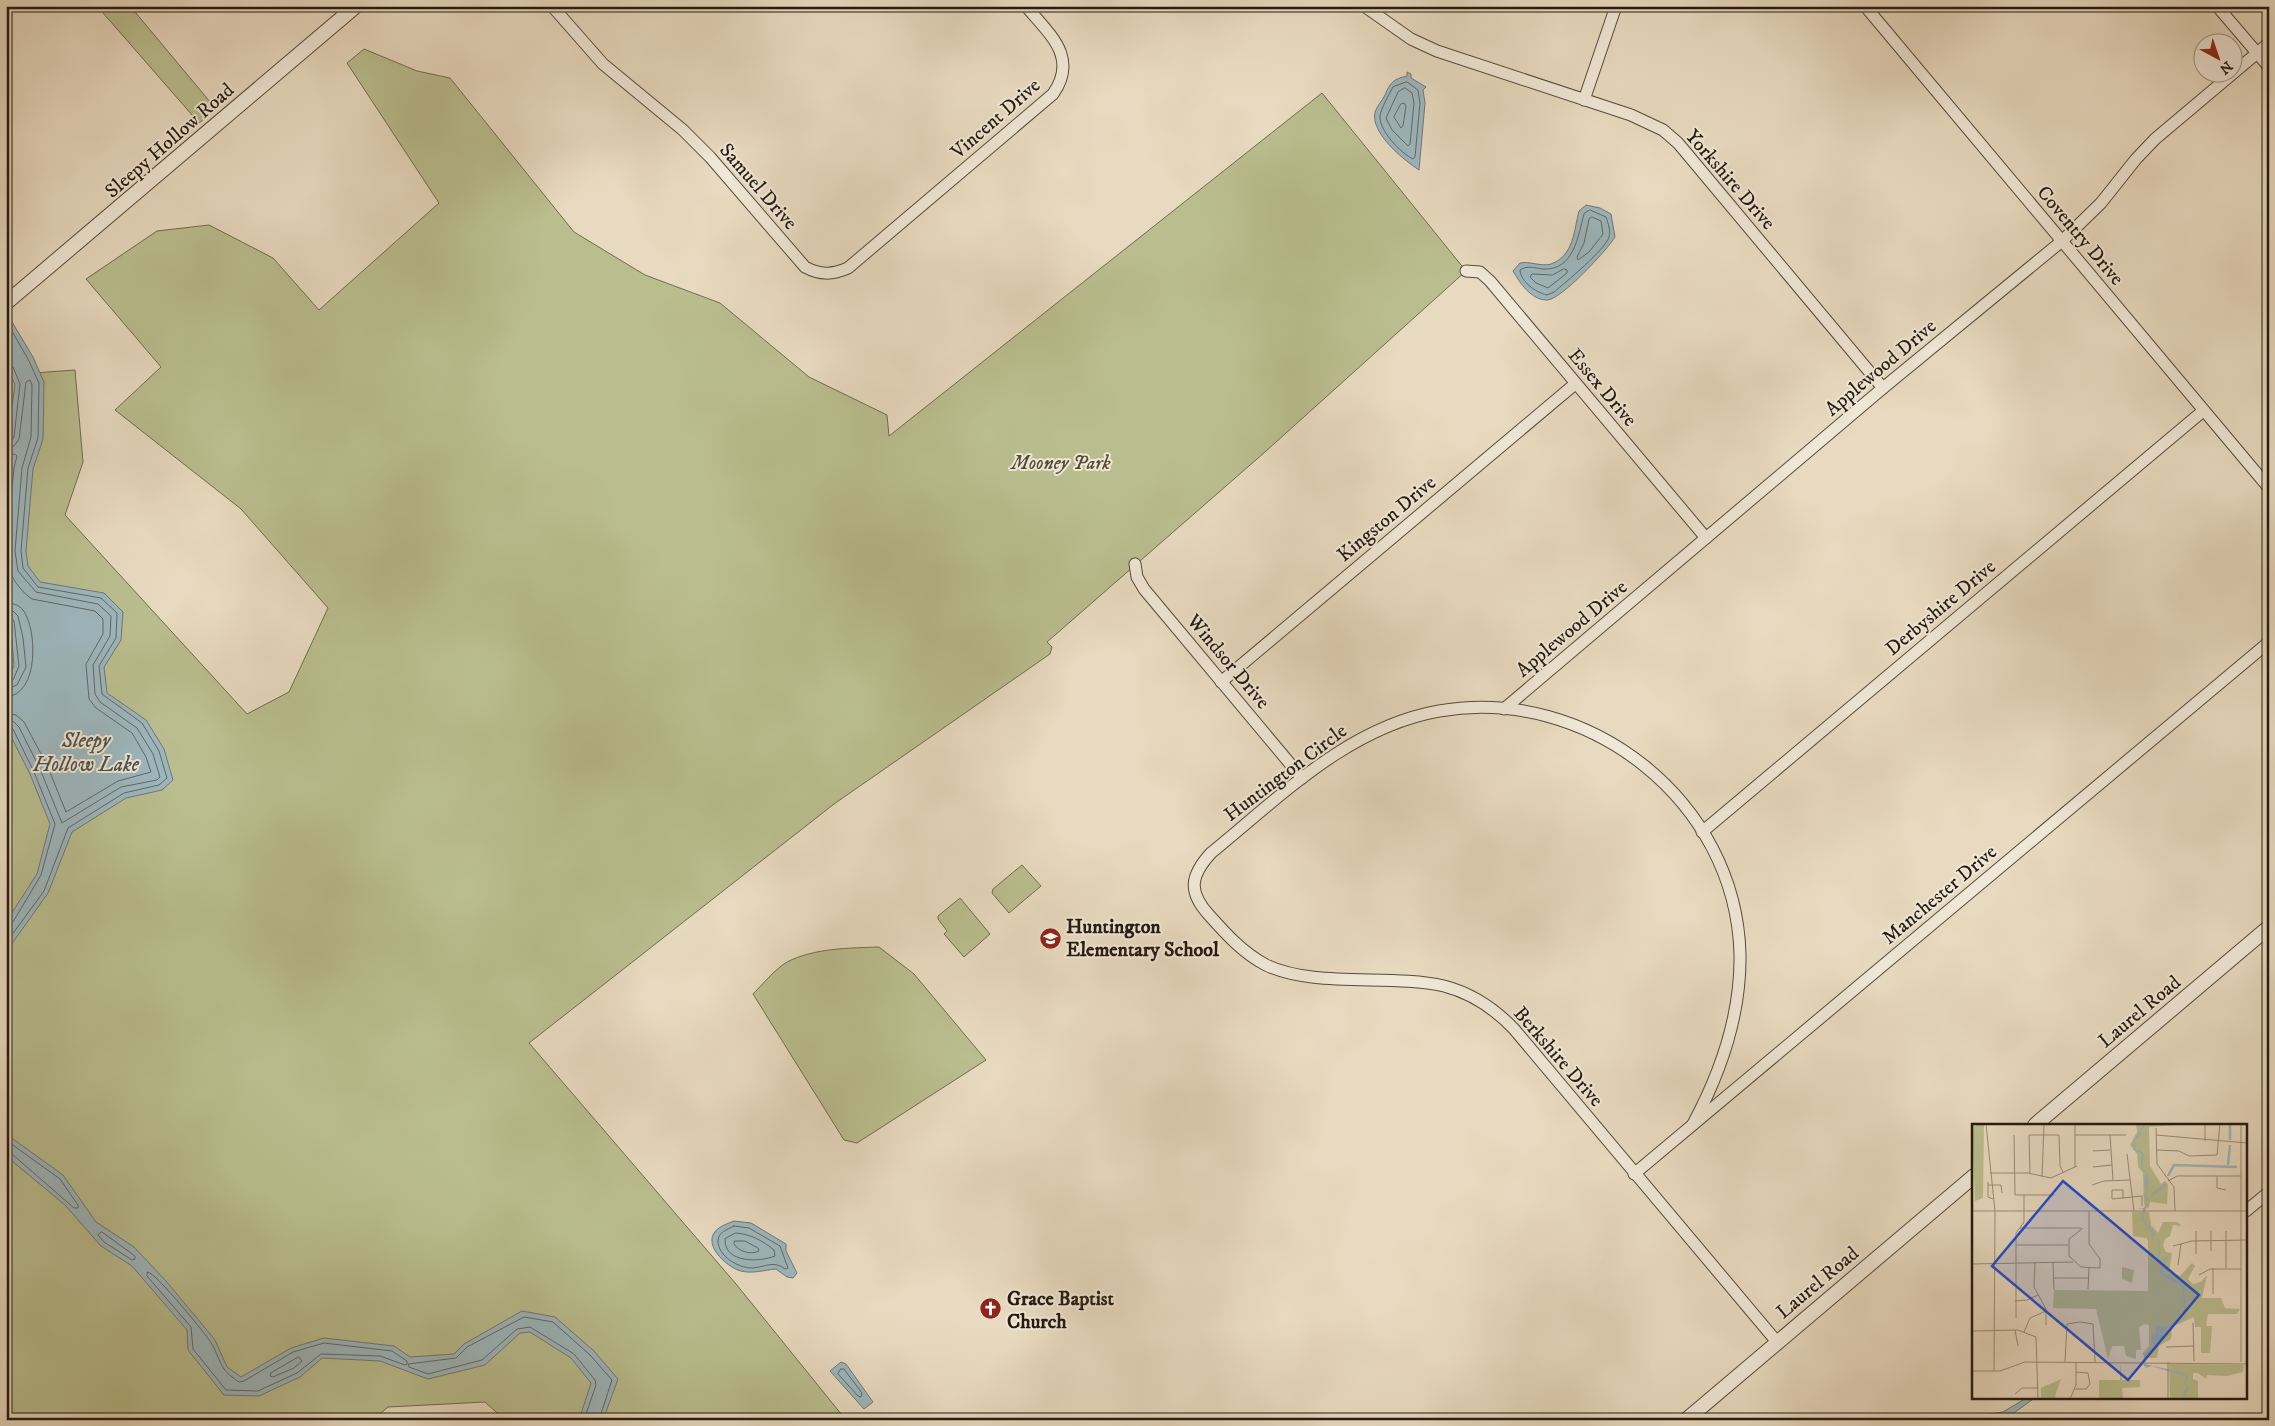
<svg xmlns="http://www.w3.org/2000/svg" width="2275" height="1426" font-family="'IM FELL DW Pica',serif">
<style>
.green{fill:#babe8f;stroke:#6f6c50}
.water{fill:#9db7be;stroke:#6d7879}
.lines{fill:none;stroke-linecap:round;stroke-linejoin:round}
.shore{stroke:#606868;stroke-width:1}
.minor-casing{stroke:#554a3d;stroke-width:13}
.tertiary-casing{stroke:#554a3d;stroke-width:16}
.minor{stroke:#f0e7d6;stroke-width:11}
.tertiary{stroke:#f0e7d6;stroke-width:14}
.labels{text-anchor:middle;stroke-width:4;stroke-linejoin:round;paint-order:stroke}
.street-label{font-size:20px;fill:#241a11;stroke:#f0e7d6}
.park-label{font-size:20px;font-style:italic;fill:#514b37;stroke:#f0e7d6}
.poi-label{font-size:20px;font-weight:bold;fill:#241a11;stroke:#f0e7d6;text-anchor:start}
.water-label{font-size:21px;font-style:italic;fill:#4e514e;stroke:#f0e7d6}
.inset-river{fill:none;stroke:#9db7be;stroke-width:2.5}
.inset-road{fill:none;stroke:#9a8d7a;stroke-width:1}
.view{fill:#1d4ed8;fill-opacity:0.15;stroke:#1d4ed8;stroke-width:2.5}
.inset-edge{fill:none;stroke:#241a11;stroke-width:2.5}
</style>
<rect width="100%" height="100%" fill="#e8dac0"/>
<filter id="stains"><feTurbulence type="fractalNoise" baseFrequency=".004" numOctaves="4"/><feColorMatrix values="0 0 0 0 .2 0 0 0 0 .09 0 0 0 0 .02 0 0 0 .5 -.17"/></filter>
<radialGradient id="worn" r=".72"><stop offset=".6" stop-color="#630" stop-opacity="0"/><stop offset="1" stop-color="#630" stop-opacity=".3"/></radialGradient>
<g class="green">
<path d="M 97,6 L 130,6 L 216,109 L 199,123 Z"/>
<path d="M 364,49 L 417,71 L 450,78 L 574,232 L 645,275 L 720,303 L 809,377 L 887,415 L 889,436 L 1322,93 L 1466,271 L 1265,452 L 1047,642 L 1052,647 L 1050,654 L 834,804 L 529,1043 L 736,1284 L 846,1420 L 505,1420 L 485,1402 L 388,1407 L 373,1420 L 6,1420 L 6,375 L 75,370 L 83,462 L 65,515 L 247,714 L 289,692 L 328,608 L 241,509 L 115,410 L 161,367 L 86,279 L 157,231 L 209,225 L 273,258 L 319,310 L 439,203 L 347,63 Z"/>
<path d="M 1022,865 L 1041,886 L 1009,913 L 992,893 L 993,889 Z"/>
<path d="M 960,898 L 990,934 L 964,957 L 944,934 L 947,931 L 938,919 L 938,916 Z"/>
<path d="M 879,947 L 914,974 L 986,1060 L 857,1143 L 844,1140 L 753,994 C 763,984 774,970 787,962 C 814,948 850,948 879,947 Z"/>
</g>
<g class="water">
<path d="M 1407,72 L 1411,74 L 1411,78 L 1426,87 L 1423,90 L 1425,103 L 1419,170 C 1404,160 1370,133 1375,112 C 1377,106 1382,101 1385,95 C 1390,83 1393,79 1407,76 Z"/>
<path d="M 1586,205 L 1600,208 L 1611,214 L 1615,237 C 1607,250 1561,300 1547,300 C 1531,300 1520,283 1513,271 L 1520,263 C 1530,261 1542,267 1551,264 C 1574,256 1574,230 1579,211 Z"/>
<path d="M 6,312 L 33,357 L 44,382 L 43,439 L 33,469 L 26,551 L 28,566 L 40,582 L 104,593 L 123,612 L 121,640 L 104,667 L 107,693 L 146,720 L 164,749 L 173,780 L 162,790 L 126,798 L 72,832 L 48,893 L 6,952 L 6,922 L 37,874 L 50,824 L 30,774 L 6,727 L 6,682 L 14,666 L 12,640 L 6,610 L 6,448 L 15,385 L 6,364 Z"/>
<path d="M 6,1134 L 63,1175 L 96,1222 L 134,1247 L 166,1281 L 215,1340 L 227,1367 L 241,1377 L 291,1348 L 324,1338 L 394,1346 L 410,1357 L 454,1354 L 464,1344 L 522,1311 L 555,1317 L 594,1351 L 618,1379 L 603,1420 L 579,1420 L 591,1383 L 571,1358 L 530,1332 L 520,1333 L 485,1365 L 428,1379 L 380,1361 L 322,1358 L 300,1377 L 259,1396 L 224,1395 L 188,1350 L 187,1330 L 132,1266 L 101,1246 L 65,1205 L 6,1156 Z"/>
<path d="M 734,1221 L 751,1223 L 786,1244 L 786,1251 L 797,1273 L 793,1278 L 787,1277 L 776,1269 C 764,1270 753,1274 741,1271 C 726,1267 699,1242 719,1228 C 723,1225 729,1223 734,1221 Z"/>
<path d="M 841,1362 L 846,1364 L 873,1402 L 864,1409 L 830,1371 Z"/>
<path d="M 2028,1397 L 2036,1397 L 2011,1415 L 1977,1420 L 1953,1420 L 2003,1412 Z"/>
</g>
<g class="lines">
<g class="shore">
<path d="M 1407,82 L 1418,90 L 1420,103 L 1415,157 L 1413,159 C 1401,153 1379,131 1380,116 C 1381,108 1389,95 1393,87 Z"/>
<path d="M 1405,88 L 1412,93 L 1414,103 L 1410,144 L 1408,146 L 1392,130 L 1386,118 L 1398,92 Z"/>
<path d="M 1401,104 L 1404,103 L 1406,106 L 1403,126 L 1401,128 L 1394,117 Z"/>
<path d="M 1590,210 L 1606,217 C 1608,223 1611,231 1609,237 C 1605,250 1566,282 1554,292 L 1547,295 C 1535,292 1521,282 1520,270 C 1527,265 1534,268 1543,269 C 1574,271 1578,236 1584,214 Z"/>
<path d="M 1592,217 L 1601,221 L 1603,234 L 1589,252 L 1578,260 L 1577,257 L 1584,243 L 1589,219 Z"/>
<path d="M 1564,269 L 1567,270 L 1567,273 L 1548,288 L 1536,283 L 1530,277 L 1532,274 L 1552,275 Z"/>
<path d="M 6,321 L 28,359 L 39,383 L 38,438 L 28,468 L 21,551 L 23,568 L 38,587 L 101,598 L 117,613 L 116,638 L 99,666 L 102,694 L 142,723 L 159,751 L 167,778 L 159,785 L 124,793 L 68,828 L 44,891 L 6,943"/>
<path d="M 6,364 L 13,367 L 20,384 L 14,437 L 11,441 L 6,441"/>
<path d="M 6,448 L 14,446 L 19,439 L 26,382 L 30,380 L 32,385 L 31,437 L 22,468 L 15,551 L 18,571 L 36,592 L 98,604 L 111,616 L 110,636 L 93,665 L 95,694 L 100,702 L 137,728 L 153,754 L 160,777 L 157,780 L 121,787 L 62,823 L 40,769 L 19,727 L 14,722 L 6,720"/>
<path d="M 6,455 L 15,454 L 17,456 L 14,468 C 12,494 2,549 10,572 C 14,582 24,594 32,599 L 95,611 L 103,619 L 103,634 L 86,664 L 89,699 L 96,708 L 132,733 L 146,757 L 151,772 L 118,781 L 66,812 L 47,765 L 24,722 L 16,715 L 6,713"/>
<path d="M 6,603 C 13,603 19,605 23,610 C 37,628 40,695 6,697"/>
<path d="M 6,610 L 13,611 L 18,616 L 23,638 L 26,667 L 17,685 L 6,689"/>
<path d="M 6,617 L 11,617 L 14,621 L 19,666 L 13,680 L 6,683"/>
<path d="M 6,727 L 13,729 L 34,772 L 55,824 L 41,875 L 13,922 L 6,924"/>
<path d="M 6,1140 L 60,1179 L 78,1205 L 78,1208 L 74,1208 L 12,1154 L 6,1152"/>
<path d="M 734,1226 L 749,1228 L 780,1246 L 788,1268 L 785,1269 C 773,1260 766,1267 752,1268 C 738,1268 718,1256 718,1241 C 718,1232 727,1230 734,1226 Z"/>
<path d="M 102,1232 L 135,1256 L 135,1259 L 132,1260 L 104,1242 L 98,1235 Z"/>
<path d="M 736,1233 C 751,1234 763,1241 774,1250 L 775,1256 C 760,1262 724,1264 725,1239 Z"/>
<path d="M 735,1241 L 745,1241 L 758,1248 L 759,1251 C 751,1255 739,1252 734,1244 Z"/>
<path d="M 148,1272 C 157,1274 202,1330 210,1341 C 222,1360 217,1368 239,1382 L 244,1381 L 293,1352 L 324,1343 L 392,1351 L 407,1361 L 407,1364 L 405,1365 L 380,1356 L 321,1354 L 297,1373 L 258,1391 L 226,1390 L 193,1349 L 191,1327 L 147,1276 Z"/>
<path d="M 299,1357 L 302,1361 L 294,1368 L 273,1377 L 270,1376 L 271,1373 Z"/>
<path d="M 841,1369 L 844,1369 L 862,1393 L 861,1397 L 858,1396 L 838,1374 Z"/>
<path d="M 584,1420 L 596,1385 L 595,1380 L 574,1354 L 530,1327 L 517,1329 L 482,1360 L 428,1374 L 409,1367 L 408,1364 L 456,1358 L 467,1347 L 524,1317 L 553,1322 L 590,1355 L 612,1380 L 599,1420"/>
</g>
<defs>
<g id="minor">
<path d="M 552,6 L 603,64 L 683,130 L 710,157 L 805,267 C 820,275 832,275 848,268 L 1053,94 C 1079,57 1049,34 1026,6"/>
<path d="M 1364,6 L 1411,39 L 1437,51 L 1631,115 L 1663,130 L 1678,143 L 1883,388"/>
<path d="M 1865,6 L 2269,488"/>
<path d="M 2217,6 L 2269,67"/>
<path d="M 1584,100 L 1616,6"/>
<path d="M 1466,271 L 1480,272 L 1490,281 L 1706,538"/>
<path d="M 1135,564 L 1137,577 L 1144,589 L 1302,778"/>
<path d="M 1221,682 L 1575,384"/>
<path d="M 1504,709 L 1883,388 L 2062,241 L 2101,203 L 2136,159 L 2155,139 L 2269,43"/>
<path d="M 1702,832 L 2203,411"/>
<path d="M 1693,1124 C 1721,1072 1741,1014 1740,954 C 1736,801 1588,685 1439,711 C 1348,727 1280,797 1211,853 C 1190,876 1188,892 1209,915 C 1226,934 1243,953 1266,965 C 1313,988 1391,974 1444,986 C 1471,993 1495,1009 1514,1029 L 1777,1342"/>
<path d="M 1634,1174 L 2269,642"/>
<path d="M 2246,1211 L 2269,1192"/>
</g>
<g id="tertiary">
<path d="M 6,303 L 356,6"/>
<path d="M 2035,1125 L 2269,927"/>
<path d="M 1686,1420 L 1974,1176"/>
</g>
</defs>
<use href="#minor" class="minor-casing"/>
<use href="#tertiary" class="tertiary-casing"/>
<use href="#minor" class="minor"/>
<use href="#tertiary" class="tertiary"/>
</g>
<defs>
<symbol id="school-disc" viewBox="-11 -11 22 22"><circle r="9.5" fill="#8f2418" stroke="#f0e7d6"/><path d="M0-5L7-2L0 1L-7-2ZM-4 1L0 2.5L4 1V4Q0 6-4 4Z" fill="#fff"/></symbol>
<symbol id="church-disc" viewBox="-11 -11 22 22"><circle r="9.5" fill="#8f2418" stroke="#f0e7d6"/><path d="M-1.2-6h2.4v3.5h3.3v2.4h-3.3V6h-2.4V-.1h-3.3v-2.4h3.3Z" fill="#fff"/></symbol>
</defs>
<g fill-rule="evenodd">
<use href="#school-disc" x="1038" y="926" width="25" height="25"/>
<use href="#church-disc" x="978" y="1296" width="25" height="25"/>
</g>
<g class="labels">
<g class="street-label">
<text transform="translate(995 118) rotate(-41)" y="7">Vincent Drive</text>
<text transform="translate(169 140) rotate(-41)" y="7">Sleepy Hollow Road</text>
<text transform="translate(1731 179) rotate(49)" y="7">Yorkshire Drive</text>
<text transform="translate(759 186) rotate(49)" y="7">Samuel Drive</text>
<text transform="translate(2081 235) rotate(50)" y="7">Coventry Drive</text>
<text transform="translate(1880 367) rotate(-40)" y="7">Applewood Drive</text>
<text transform="translate(1603 387) rotate(50)" y="7">Essex Drive</text>
<text transform="translate(1386 518) rotate(-40)" y="7">Kingston Drive</text>
<text transform="translate(1940 607) rotate(-40)" y="7">Derbyshire Drive</text>
<text transform="translate(1571 628) rotate(-40)" y="7">Applewood Drive</text>
<text transform="translate(1229 661) rotate(50)" y="7">Windsor Drive</text>
<text transform="translate(1285 772) rotate(-37)" y="7">Huntington Circle</text>
<text transform="translate(1939 894) rotate(-40)" y="7">Manchester Drive</text>
<text transform="translate(2139 1011) rotate(-40)" y="7">Laurel Road</text>
<text transform="translate(1559 1056) rotate(49)" y="7">Berkshire Drive</text>
<text transform="translate(1817 1282) rotate(-40)" y="7">Laurel Road</text>
</g>
<g class="park-label">
<text x="1061" y="469">Mooney Park</text>
</g>
<g class="poi-label">
<text x="1066" y="933">Huntington<tspan x="1066" dy="23">Elementary School</tspan></text>
<text x="1007" y="1305">Grace Baptist<tspan x="1007" dy="23">Church</tspan></text>
</g>
<g class="water-label">
<text x="86" y="747">Sleepy<tspan x="86" dy="24">Hollow Lake</tspan></text>
</g>
</g>
<g transform="translate(1972 1124)">
<rect width="275" height="275" fill="#e8dac0"/>
<path d="M 6,0 L 12,0 L 11,74 L 3,77 L 0,3 ZM 164,0 L 221,0 L 177,3 L 178,42 L 189,60 L 193,57 L 196,60 L 195,80 L 178,78 L 176,85 L 172,80 L 171,49 L 166,43 L 165,30 L 158,21 L 165,8 ZM 160,88 L 177,88 L 179,101 L 186,109 L 191,98 L 205,98 L 210,102 L 201,101 L 198,112 L 193,115 L 191,122 L 194,128 L 200,129 L 197,148 L 208,152 L 220,139 L 223,142 L 216,155 L 221,160 L 229,158 L 235,151 L 230,174 L 249,174 L 253,184 L 268,185 L 265,190 L 236,190 L 234,202 L 240,202 L 238,229 L 229,229 L 229,203 L 223,203 L 222,193 L 200,203 L 199,215 L 187,222 L 185,234 L 175,234 L 170,230 L 177,222 L 177,201 L 173,200 L 167,203 L 169,226 L 164,226 L 164,235 L 154,232 L 152,222 L 140,222 L 136,235 L 124,185 L 81,184 L 82,166 L 176,167 L 176,118 L 175,114 L 161,112 ZM 150,143 L 162,146 L 160,159 L 150,155 ZM 148,239 L 150,256 L 168,256 L 168,263 L 150,264 L 151,275 L 127,275 L 127,256 L 148,256 ZM 197,240 L 272,241 L 271,248 L 255,252 L 235,251 L 234,255 L 226,249 L 221,249 L 221,255 L 226,257 L 226,275 L 198,275 ZM 89,255 L 83,272 L 85,275 L 69,275 L 69,264 Z" fill="#babe8f"/>
<path d="M 176,0 L 169,6 L 169,11 L 163,16 L 164,23 L 162,26 L 168,26 L 172,30 L 170,44 L 176,49 L 176,68 L 172,72 L 177,73 L 171,95 L 183,110 L 181,115 L 188,117 L 188,136 L 196,133 L 197,134 L 190,144 L 191,150 L 199,152 L 212,162 L 214,192 L 212,195 L 194,204 L 191,213 L 174,232 L 173,240 L 208,248 L 216,253 L 216,255 L 213,260 L 217,264 L 212,275 L 211,269 L 216,264 L 212,260 L 214,253 L 180,242 L 174,244 L 171,240 L 172,231 L 182,221 L 179,213 L 184,209 L 184,201 L 193,203 L 213,193 L 210,162 L 188,150 L 188,143 L 195,135 L 189,137 L 186,136 L 187,117 L 179,115 L 181,111 L 169,95 L 171,85 L 165,85 L 172,84 L 175,78 L 171,71 L 174,68 L 172,53 L 175,49 L 169,45 L 169,29 L 161,26 L 162,17 L 171,1 Z" fill="#9db7be"/>
<path class="inset-river" d="M 258,0 L 258,16M 256,41 L 258,21M 196,52 L 202,41 L 265,43M 180,71 L 194,60"/>
<path class="inset-road" d="M 14,0 L 23,87 L 22,247M 233,0 L 233,17M 269,0 L 269,238M 184,4 L 185,40 L 202,63 L 203,87M 42,11 L 43,71 L 82,71M 103,11 L 154,11M 138,11 L 141,56M 184,11 L 275,19M 184,26 L 207,27 L 217,32 L 245,31 L 248,0M 121,27 L 138,26M 155,30 L 162,87M 103,43 L 103,0M 121,43 L 140,41M 18,49 L 56,49 L 79,54 L 105,42M 58,50 L 57,11 L 87,11 L 88,42 L 91,48M 245,52 L 245,64 L 254,66M 70,53 L 72,0M 196,57 L 205,52 L 269,52M 16,58 L 16,73 L 21,75M 16,61 L 29,61 L 30,69M 120,61 L 132,57 L 158,56M 140,75 L 170,72 L 170,82M 140,75 L 140,66 L 151,66 L 151,75M 0,87 L 275,87M 48,104 L 109,104M 111,104 L 97,115 L 97,132 L 109,143 L 128,144 L 128,135 L 117,120 L 117,87M 239,107 L 239,127M 254,107 L 254,144M 44,121 L 96,121M 201,122 L 220,117 L 275,116M 224,130 L 224,107M 63,138 L 62,163 L 74,185 L 74,201M 81,138 L 82,166M 0,140 L 101,138M 206,141 L 209,120M 241,144 L 241,170M 227,151 L 238,145 L 269,145M 81,154 L 117,154M 116,165 L 117,144M 43,177 L 55,176 L 66,171M 44,194 L 44,109 L 52,98 L 52,71M 221,199 L 222,237M 43,206 L 46,222M 0,207 L 46,206 L 64,213 L 66,275M 52,208 L 58,194 L 74,187M 194,223 L 221,222M 93,238 L 95,200 L 108,198 L 121,200 L 123,238M 196,238 L 196,275M 0,247 L 28,247 L 53,238 L 275,240M 103,265 L 114,265 L 118,260 L 116,249 L 104,248M 43,270 L 50,264 L 66,264M 98,275 L 104,261 L 104,238"/>
<path class="view" d="M 91,57 L 227,171 L 156,256 L 20,142 Z"/>
<rect width="275" height="275" class="inset-edge"/>
</g>
<rect width="2275" height="1426" fill="none" stroke="#e8dac0" stroke-width="25"/>
<rect x="8" y="8" width="2260" height="1411" fill="none" stroke="#241a11" stroke-width="2.5"/>
<rect x="12" y="12" width="2250" height="1401" fill="none" stroke="#241a11"/>
<g transform="translate(2218 58) rotate(140)"><circle r="24" fill="#f0e7d6" stroke="#9e9587"/>
<path d="M0-4L9 19L0 12L-9 19Z" fill="#8f2418"/>
<text y="-8" font-size="14" font-weight="bold" text-anchor="middle" fill="#241a11">N</text>
</g>
<rect width="100%" height="100%" filter="url(#stains)"/>
<rect width="100%" height="100%" fill="url(#worn)"/>
</svg>
